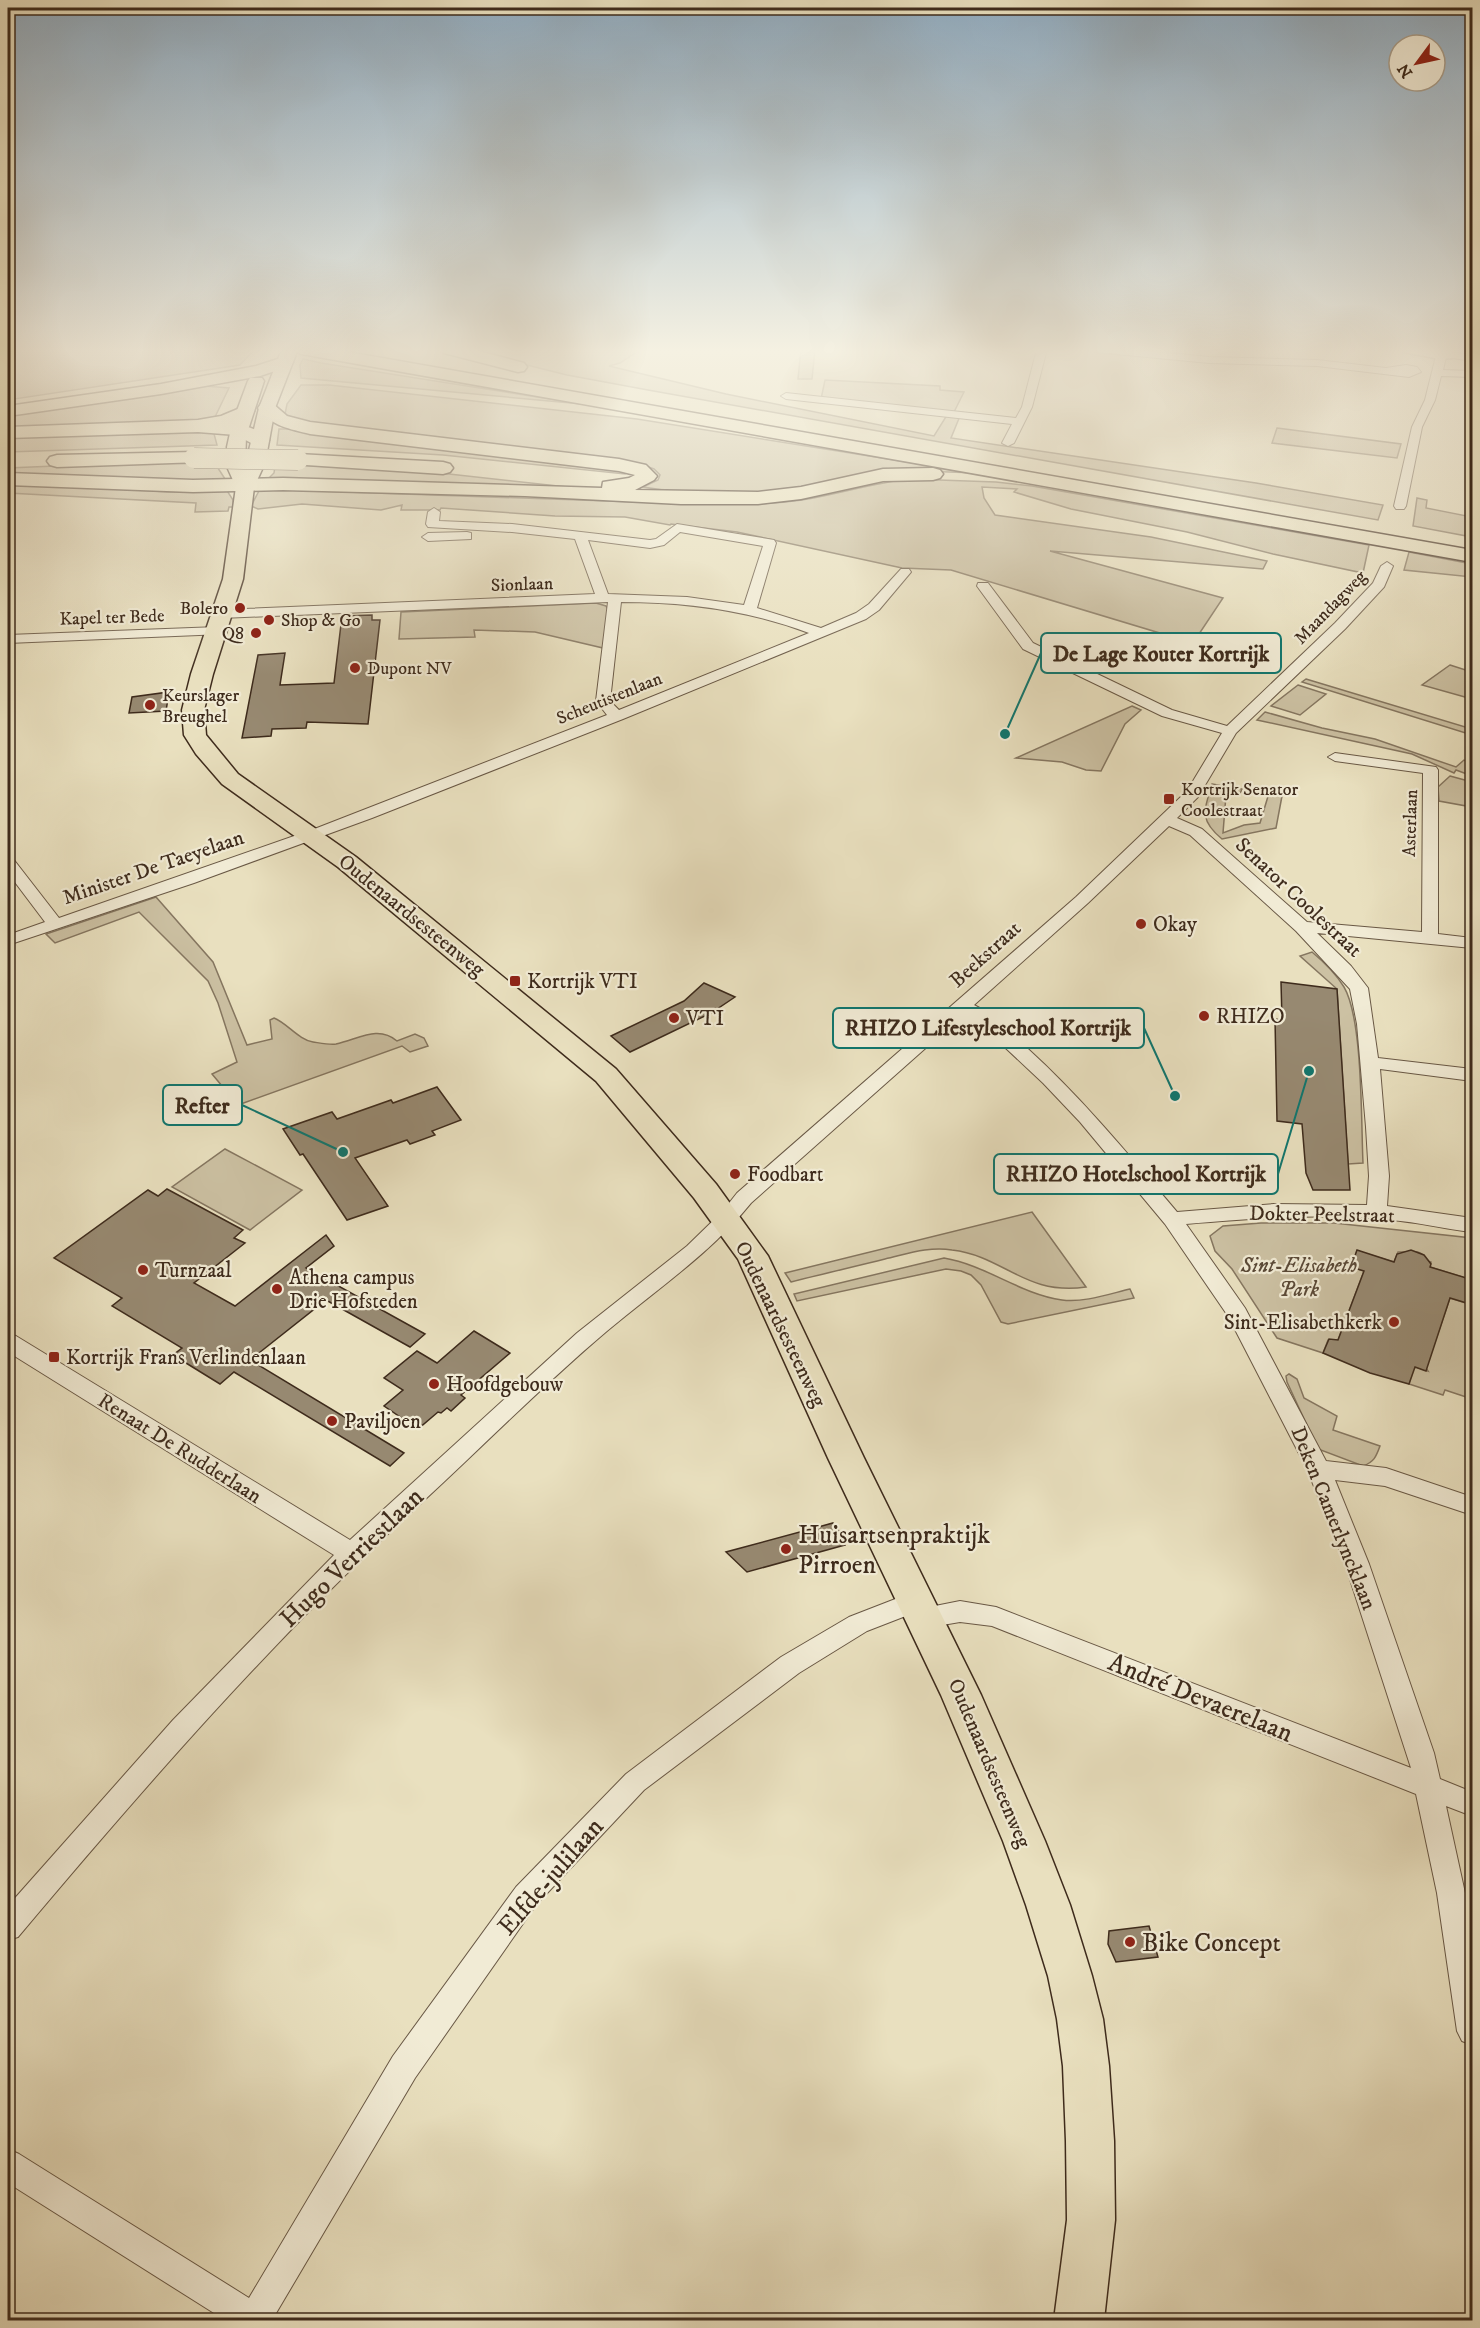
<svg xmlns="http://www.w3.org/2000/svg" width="1480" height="2328" font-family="'IM FELL DW Pica',serif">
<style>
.green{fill:#ccc1a3;stroke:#857660;stroke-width:1.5}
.building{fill:#978971;stroke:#3e2b1c;stroke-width:1.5}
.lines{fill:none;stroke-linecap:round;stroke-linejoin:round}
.minor-casing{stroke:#695845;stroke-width:2}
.tertiary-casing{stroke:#695845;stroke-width:3}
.primary-casing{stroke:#3e2b1c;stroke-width:3}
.motorway-casing{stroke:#3e2b1c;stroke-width:3}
.minor{fill:#f1ebd5;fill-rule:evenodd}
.tertiary{fill:#f1ebd5;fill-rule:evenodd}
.primary{fill:#e9e0bf;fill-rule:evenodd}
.motorway{fill:#e9e0bf;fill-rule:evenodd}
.motorway-bridge-casing{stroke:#3e2b1c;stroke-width:21;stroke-linecap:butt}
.motorway-bridge{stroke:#e9e0bf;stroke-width:20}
.poi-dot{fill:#8f2418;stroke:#f1ebd5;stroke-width:2}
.labels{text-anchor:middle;stroke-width:4.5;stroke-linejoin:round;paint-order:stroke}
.far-street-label{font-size:18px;fill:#3e2b1c;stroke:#f1ebd5}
.far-poi-label{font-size:18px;fill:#3e2b1c;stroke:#f1ebd5;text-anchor:start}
.street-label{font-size:21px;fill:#3e2b1c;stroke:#f1ebd5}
.poi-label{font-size:21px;fill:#3e2b1c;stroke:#f1ebd5;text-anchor:start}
.park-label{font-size:21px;font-style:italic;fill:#5a4937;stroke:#f1ebd5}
.near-poi-label{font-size:26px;fill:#3e2b1c;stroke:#f1ebd5;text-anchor:start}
.near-street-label{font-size:26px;fill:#3e2b1c;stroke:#f1ebd5}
.leader{fill:none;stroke:#0f766e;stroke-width:2}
.callout-dot{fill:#0f766e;stroke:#f1ebd5;stroke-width:2}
.callout{fill:#f1ebd5;stroke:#0f766e;stroke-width:2}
.callout-label{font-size:22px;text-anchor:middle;font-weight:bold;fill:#3e2b1c}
</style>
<rect width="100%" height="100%" fill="#e9e0bf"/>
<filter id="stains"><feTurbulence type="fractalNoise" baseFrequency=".00333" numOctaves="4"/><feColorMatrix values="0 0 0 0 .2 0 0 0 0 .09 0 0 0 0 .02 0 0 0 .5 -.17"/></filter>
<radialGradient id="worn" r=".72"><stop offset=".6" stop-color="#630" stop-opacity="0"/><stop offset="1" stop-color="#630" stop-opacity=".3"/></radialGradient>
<g class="green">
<path d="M 8,349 L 244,349 L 253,351 L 240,365 L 8,400 Z"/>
<path d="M 463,349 L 641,349 L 620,363 L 609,366 L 726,394 L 934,436 L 947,415 L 960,416 L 951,438 L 1256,483 L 1383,505 L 1378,520 L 648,390 L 567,375 Z"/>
<path d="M 801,349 L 815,349 L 812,379 L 798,379 Z"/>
<path d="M 303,359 L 321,363 L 582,404 L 301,378 L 300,365 Z"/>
<path d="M 825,380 L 940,386 L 940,390 L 964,392 L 953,414 L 821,399 Z"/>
<path d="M 301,385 L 329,385 L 637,419 L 976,473 L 922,471 L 744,494 L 677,492 L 643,487 L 658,480 L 660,475 L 654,469 L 640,464 L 289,419 L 285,414 L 287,404 Z"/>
<path d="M 205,386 L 229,388 L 213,421 L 8,429 L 8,414 Z"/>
<path d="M 1277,428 L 1401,444 L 1397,458 L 1272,443 Z"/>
<path d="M 279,429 L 295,429 L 626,470 L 625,474 L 443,455 L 277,445 Z"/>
<path d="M 213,430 L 217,445 L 8,452 L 8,435 Z"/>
<path d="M 150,462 L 216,465 L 227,482 L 8,475 L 8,468 Z"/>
<path d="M 298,465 L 449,474 L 594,490 L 265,482 L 274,473 L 275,466 Z"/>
<path d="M 910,479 L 996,482 L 1032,486 L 1369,545 L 1363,573 L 1273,554 L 1187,532 L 1071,509 L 1014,492 L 1017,489 L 982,487 L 984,498 L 995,515 L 1151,537 L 1267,561 L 1263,569 L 1050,551 L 1223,598 L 1193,643 L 951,570 L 902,568 L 737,532 L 671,524 L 670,525 L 625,517 L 555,516 L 441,508 L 440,510 L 401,510 L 402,505 L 381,510 L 302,504 L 258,509 L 251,506 L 260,489 L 693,504 C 736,504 781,506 823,496 C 852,490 880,482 910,479 Z"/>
<path d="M 8,483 L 170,492 L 226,489 L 233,500 L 233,507 L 229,507 L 228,511 L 195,512 L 196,503 L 8,493 Z"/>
<path d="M 1417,498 L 1427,500 L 1426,508 L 1472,517 L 1472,537 L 1413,526 Z"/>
<path d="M 1409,552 L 1472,564 L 1472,577 L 1404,570 Z"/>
<path d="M 596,603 L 606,606 L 608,610 L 603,648 L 535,632 L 474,630 L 475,637 L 399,639 L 401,612 Z"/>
<path d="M 1450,665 L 1472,672 L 1472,699 L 1422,685 Z"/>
<path d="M 1306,679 L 1472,729 L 1472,735 L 1302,682 Z"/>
<path d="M 1298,685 L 1326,694 L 1300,715 L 1271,706 Z"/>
<path d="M 1132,706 L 1141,710 L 1125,724 L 1101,771 L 1086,770 L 1062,762 L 1016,758 Z"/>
<path d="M 1265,712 L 1322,728 L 1375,739 L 1456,767 L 1464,760 L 1472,763 L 1472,776 L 1456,770 L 1454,773 L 1412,754 L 1257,720 Z"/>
<path d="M 1450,776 L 1472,782 L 1466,792 L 1472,794 L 1470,799 L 1472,800 L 1472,807 L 1439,801 L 1438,787 Z"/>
<path d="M 1212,784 L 1242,789 L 1239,796 L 1226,795 L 1223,833 L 1244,825 L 1260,823 L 1269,793 L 1282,796 L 1276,828 L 1222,839 C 1199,820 1204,811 1212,784 Z"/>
<path d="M 156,897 L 213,962 L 247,1045 L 272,1039 L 270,1020 L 274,1018 C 287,1023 299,1040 313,1042 C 320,1043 330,1045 336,1044 C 359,1039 378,1025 397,1041 L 415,1034 L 424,1038 L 428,1046 L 410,1052 L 402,1046 L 238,1105 L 212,1074 L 237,1062 L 218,1003 L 208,981 L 139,912 L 55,943 L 46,934 Z"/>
<path d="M 1312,952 C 1324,962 1336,974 1344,987 C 1363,1019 1361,1122 1363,1163 L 1348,1164 L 1337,989 L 1300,956 Z"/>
<path d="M 225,1149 L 302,1190 L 250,1230 L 172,1187 Z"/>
<path d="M 1032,1212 L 1086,1287 C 1025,1296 1004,1256 952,1250 C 929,1246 907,1254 885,1259 C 853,1267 822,1274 791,1282 L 785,1273 Z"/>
<path d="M 1261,1223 L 1334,1223 L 1472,1238 L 1472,1280 L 1430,1267 L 1431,1262 L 1427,1261 C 1421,1247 1409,1253 1398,1252 L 1394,1262 L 1357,1251 L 1351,1267 L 1364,1271 L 1338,1340 L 1328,1340 L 1323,1353 L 1277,1338 L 1232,1269 L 1215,1251 L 1210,1236 L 1223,1226 Z"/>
<path d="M 944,1258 C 986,1265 1020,1294 1062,1300 C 1083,1303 1109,1294 1130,1289 L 1134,1298 L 1008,1324 L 1001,1322 L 981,1285 L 971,1275 L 961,1271 L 946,1269 L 797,1301 L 794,1294 Z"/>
<path d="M 1450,1298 L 1472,1305 L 1472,1399 L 1445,1390 L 1443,1395 L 1409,1384 L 1413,1366 L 1428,1371 L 1426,1368 Z"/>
<path d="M 1289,1374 L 1297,1379 L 1304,1398 L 1337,1416 L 1333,1430 L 1380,1446 C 1376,1457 1374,1462 1363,1466 L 1318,1449 L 1287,1382 L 1286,1376 Z"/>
</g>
<g class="building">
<path d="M 372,615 L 372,620 L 380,620 L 368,724 L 307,722 L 306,728 L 272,729 L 271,736 L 242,738 L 258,655 L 285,653 L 280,685 L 334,683 L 342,616 Z"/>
<path d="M 169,692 L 166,711 L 129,713 L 132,697 Z"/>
<path d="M 1281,982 L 1337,989 L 1350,1190 L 1313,1190 L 1306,1173 L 1302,1124 L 1277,1121 L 1275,1019 L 1282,1020 Z"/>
<path d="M 704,983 L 735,997 L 711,1013 L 630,1052 L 611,1036 L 684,1001 Z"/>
<path d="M 437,1087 L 461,1120 L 432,1131 L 435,1135 L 410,1144 L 407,1140 L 355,1158 L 388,1206 L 347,1220 L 303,1154 L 300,1155 L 283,1129 L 332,1112 L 337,1119 L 391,1100 L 393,1103 Z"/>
<path d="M 167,1189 L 243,1230 L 234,1238 L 245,1243 L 194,1283 L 235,1306 L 326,1235 L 334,1246 L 306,1268 L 425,1334 L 410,1347 L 326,1300 L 250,1360 L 404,1453 L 390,1466 L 234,1372 L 220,1384 L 186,1363 L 173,1355 L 182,1348 L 112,1306 L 122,1298 L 54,1258 L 148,1190 L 158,1196 Z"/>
<path d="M 1357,1250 L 1394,1262 L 1397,1254 L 1411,1250 L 1424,1255 L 1431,1264 L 1430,1267 L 1473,1280 L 1473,1305 L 1450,1298 L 1426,1371 L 1415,1367 L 1409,1384 L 1370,1373 L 1323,1353 L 1329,1339 L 1338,1340 L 1364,1271 L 1351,1267 Z"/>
<path d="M 474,1331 L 510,1353 L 461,1395 L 465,1398 L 451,1411 L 447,1408 L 441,1413 L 438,1412 L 418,1429 L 384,1406 L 403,1390 L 384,1378 L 417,1351 L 437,1363 Z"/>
<path d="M 833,1523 L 835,1527 L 837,1527 L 845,1545 L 747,1572 L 726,1552 Z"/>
<path d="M 1149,1926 L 1158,1957 L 1116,1962 L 1108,1944 L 1109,1931 Z"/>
</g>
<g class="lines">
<defs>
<g id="minor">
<path d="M 1037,349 L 1047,349 L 1032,407 L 1014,443 L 1008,446 L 1002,443 L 1012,424 L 786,399 L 781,396 L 786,393 L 1016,418 L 1022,407 Z"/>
<path d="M 1090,349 L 1128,349 L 1209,357 L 1317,360 L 1386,368 L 1406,365 L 1417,367 L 1421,372 L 1409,377 L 1317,366 L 1209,363 L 1095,352 Z"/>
<path d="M 1449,352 L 1472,355 L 1472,361 L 1446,357 L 1443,370 L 1472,371 L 1472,377 L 1441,376 L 1435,400 L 1422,427 L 1406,506 L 1404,509 L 1396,509 L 1394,506 L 1412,427 L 1425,400 L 1436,356 Z"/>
<path d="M 434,508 L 440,512 L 439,521 L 512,524 L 650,540 L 656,539 L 677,524 L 774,540 L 776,543 L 757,608 L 821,628 L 856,613 L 869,604 L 901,569 L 909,569 L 911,572 L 879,610 L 866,619 L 623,719 L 372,818 L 194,883 L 8,945 L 8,935 L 45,922 L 8,873 L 8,858 L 14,860 L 59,918 L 317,828 L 607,715 L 596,701 L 608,602 L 221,618 L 214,614 L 221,610 L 595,594 L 575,539 L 512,532 L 428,527 L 426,524 L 428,512 ZM 680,532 L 763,546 L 744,605 L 687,597 L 608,594 L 588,540 L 650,548 L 664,545 ZM 621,602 C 686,602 748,610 809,633 L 619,710 L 610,701 Z"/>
<path d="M 467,532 L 471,533 L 471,539 L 428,541 L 422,537 L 428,533 Z"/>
<path d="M 1387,562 L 1393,566 L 1384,587 L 1345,629 L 1236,733 L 1198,797 L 1177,818 L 1202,829 L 1307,922 L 1422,932 L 1423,773 L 1335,761 L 1328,757 L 1335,753 L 1436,767 L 1438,770 L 1438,934 L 1472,938 L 1472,948 L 1317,933 L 1351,966 L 1368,988 L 1378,1058 L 1472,1069 L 1472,1081 L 1380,1069 L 1389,1176 L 1387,1206 L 1472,1218 L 1472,1232 C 1445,1229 1418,1222 1390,1220 C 1322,1213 1254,1218 1186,1224 L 1245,1308 L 1326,1461 L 1386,1468 L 1472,1497 L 1472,1515 L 1385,1486 L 1335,1480 L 1369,1564 L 1434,1753 L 1440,1779 L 1472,1792 L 1472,1816 L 1446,1806 L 1465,1893 L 1472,1941 L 1472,2045 L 1462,2041 L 1457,2031 L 1437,1893 L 1416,1794 L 992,1626 L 960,1622 L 925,1628 L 916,1625 L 913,1618 L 916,1612 L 867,1631 L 799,1673 L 644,1790 L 536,1905 L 415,2078 L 272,2320 L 225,2320 L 8,2183 L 8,2149 L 19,2154 L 249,2298 L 393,2056 L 516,1887 L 626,1774 L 781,1657 L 849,1617 L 916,1591 L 925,1594 L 928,1601 L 925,1608 L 960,1601 L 996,1607 L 1411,1768 L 1345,1564 L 1307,1469 L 1228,1316 L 1165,1224 L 1080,1122 L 1043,1083 L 996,1039 L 964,1014 L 751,1203 C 710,1254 657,1289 607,1331 C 542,1386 482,1447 419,1505 C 275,1637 145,1786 18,1937 L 8,1940 L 8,1906 L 173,1720 L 334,1555 L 8,1352 L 8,1334 L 16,1336 L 350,1540 L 577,1333 L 687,1246 L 722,1212 L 737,1193 L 1076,897 L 1187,791 L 1222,733 L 1162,716 L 1023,649 L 977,586 L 978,583 L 988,583 L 1033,643 L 1172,710 L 1227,726 L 1335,623 L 1373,583 L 1381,566 ZM 1169,826 L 1190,835 L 1296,931 L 1350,989 L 1357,1024 L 1366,1127 L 1369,1176 L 1367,1205 L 1274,1204 L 1177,1212 C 1129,1155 1082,1098 1027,1048 C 1011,1033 994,1015 974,1005 L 1088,903 Z"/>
<path d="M 218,627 L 225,631 L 223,634 L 8,643 L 8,635 Z"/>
</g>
<path id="tertiary" d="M 1401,349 L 1449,351 L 1455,355 L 1453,358 L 1440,359 L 1403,352 Z"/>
<path id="primary" d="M 282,349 L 298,349 L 275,408 L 265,463 L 254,487 L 243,579 L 213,674 L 204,710 L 206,735 L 238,774 L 356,857 L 616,1069 L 716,1184 L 768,1256 L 864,1458 L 981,1695 L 1045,1841 L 1070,1905 L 1092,1976 L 1103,2019 L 1109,2066 L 1114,2141 L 1115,2220 L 1104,2320 L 1054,2320 L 1067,2220 L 1066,2141 L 1063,2066 L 1057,2019 L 1048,1976 L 1026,1905 L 1003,1841 L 941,1695 L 828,1458 L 738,1259 L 694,1198 L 596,1081 L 338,867 L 222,784 L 196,754 L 184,735 L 182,710 L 191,674 L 223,579 L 236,487 L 228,469 L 227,447 L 232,424 L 248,381 L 250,378 L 262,378 L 264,381 L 246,436 L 245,467 L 259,408 Z"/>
<g id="motorway">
<path d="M 293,349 L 331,349 L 1472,550 L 1472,562 L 301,354 Z"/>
<path d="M 442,349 L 471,349 L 524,363 L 527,367 L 524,371 L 518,372 L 444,353 Z"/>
<path d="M 284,357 L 290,358 L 293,362 L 290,366 L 260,376 L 161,394 L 8,416 L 8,406 L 161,384 L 256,366 Z"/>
<path d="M 267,403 L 273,404 L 287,416 L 310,422 L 619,459 L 646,465 L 657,476 L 654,480 L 635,490 L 758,492 L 801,487 L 883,469 L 933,468 L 940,470 L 943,474 L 940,478 L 933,480 L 883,481 L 801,499 L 758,504 L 681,504 L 525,496 L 283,490 L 193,492 L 8,485 L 8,473 L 193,480 L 283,478 L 602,488 L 603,482 L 629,478 L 635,475 L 619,471 L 310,434 C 290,429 271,426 258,408 L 261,404 Z"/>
<path d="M 245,406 L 251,407 L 254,411 L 251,415 L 233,424 C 245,425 262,430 269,440 L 267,444 L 253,444 L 236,435 L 198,432 L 8,438 L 8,427 L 198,420 L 221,416 Z"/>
<path d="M 194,452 L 201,454 L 204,458 L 201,462 L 57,467 L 50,465 L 47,461 L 50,457 L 57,455 Z"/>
<path d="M 298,454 L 443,462 L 450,464 L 453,468 L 450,472 L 443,474 L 291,464 L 288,460 L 291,456 Z"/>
</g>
</defs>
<use href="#minor" class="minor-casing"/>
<use href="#tertiary" class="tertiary-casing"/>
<use href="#primary" class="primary-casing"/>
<use href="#motorway" class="motorway-casing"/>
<use href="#minor" class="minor"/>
<use href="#tertiary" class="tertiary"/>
<use href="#primary" class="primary"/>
<use href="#motorway" class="motorway"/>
<defs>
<path id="motorway-bridge" d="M 194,458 L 298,460"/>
</defs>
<use href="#motorway-bridge" class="motorway-bridge-casing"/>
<use href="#motorway-bridge" class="motorway-bridge"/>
</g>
<linearGradient id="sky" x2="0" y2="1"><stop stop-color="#91adc2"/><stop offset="0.52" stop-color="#f5f1e2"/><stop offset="1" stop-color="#f5f1e2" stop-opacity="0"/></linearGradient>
<rect width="1480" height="675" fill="url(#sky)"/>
<g class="poi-dot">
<circle cx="240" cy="608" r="6"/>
<circle cx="269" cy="620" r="6"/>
<circle cx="256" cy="633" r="6"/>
<circle cx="355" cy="668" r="6"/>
<circle cx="150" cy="705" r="6"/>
<rect x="1163" y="793" width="12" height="12" rx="3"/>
<circle cx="1141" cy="924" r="6"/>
<rect x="509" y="975" width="12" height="12" rx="3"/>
<circle cx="1204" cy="1016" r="6"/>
<circle cx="674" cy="1018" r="6"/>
<circle cx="735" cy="1174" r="6"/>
<circle cx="143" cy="1270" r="6"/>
<circle cx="277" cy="1289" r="6"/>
<circle cx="1394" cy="1322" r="6"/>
<rect x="48" y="1351" width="12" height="12" rx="3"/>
<circle cx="434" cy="1384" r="6"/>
<circle cx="332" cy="1421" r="6"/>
<circle cx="786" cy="1549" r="6"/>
<circle cx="1130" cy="1942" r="6"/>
</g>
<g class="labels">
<g class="far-street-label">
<text transform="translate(522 584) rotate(-2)" y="6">Sionlaan</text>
<text transform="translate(1330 607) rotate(-46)" y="6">Maandagweg</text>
<text transform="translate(112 617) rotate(-2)" y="6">Kapel ter Bede</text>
<text transform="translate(609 698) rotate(-22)" y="6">Scheutistenlaan</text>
<text transform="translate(1410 823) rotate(-88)" y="6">Asterlaan</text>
</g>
<g class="far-poi-label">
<text x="228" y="614" text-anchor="end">Bolero</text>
<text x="281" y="626">Shop &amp; Go</text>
<text x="244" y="639" text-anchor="end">Q8</text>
<text x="367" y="674">Dupont NV</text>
<text x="162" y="701">Keurslager<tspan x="162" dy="21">Breughel</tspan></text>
<text x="1181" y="795">Kortrijk Senator<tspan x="1181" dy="21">Coolestraat</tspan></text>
</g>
<g class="street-label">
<text transform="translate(153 867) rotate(-19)" y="7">Minister De Taeyelaan</text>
<text transform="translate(1299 897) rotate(43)" y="7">Senator Coolestraat</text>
<text transform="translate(412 915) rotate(39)" y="7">Oudenaardsesteenweg</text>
<text transform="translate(985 954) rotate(-42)" y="7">Beekstraat</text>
<text transform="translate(1322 1214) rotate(1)" y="7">Dokter Peelstraat</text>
<text transform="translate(781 1324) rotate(64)" y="7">Oudenaardsesteenweg</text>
<text transform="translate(180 1448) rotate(32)" y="7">Renaat De Rudderlaan</text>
<text transform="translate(1334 1518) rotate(68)" y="7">Deken Camerlyncklaan</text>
<text transform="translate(990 1763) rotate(67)" y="7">Oudenaardsesteenweg</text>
</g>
<g class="poi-label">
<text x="1153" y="931">Okay</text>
<text x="527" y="988">Kortrijk VTI</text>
<text x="1216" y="1023">RHIZO</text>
<text x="686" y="1025">VTI</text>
<text x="747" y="1181">Foodbart</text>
<text x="155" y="1277">Turnzaal</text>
<text x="289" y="1284">Athena campus<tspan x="289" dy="24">Drie Hofsteden</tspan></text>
<text x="1382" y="1329" text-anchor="end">Sint-Elisabethkerk</text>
<text x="66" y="1364">Kortrijk Frans Verlindenlaan</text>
<text x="446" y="1391">Hoofdgebouw</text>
<text x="344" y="1428">Paviljoen</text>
</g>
<g class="park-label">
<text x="1299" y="1272">Sint-Elisabeth<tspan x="1299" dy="24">Park</tspan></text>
</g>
<g class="near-poi-label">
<text x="798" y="1543">Huisartsenpraktijk<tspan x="798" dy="30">Pirroen</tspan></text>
<text x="1142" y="1951">Bike Concept</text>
</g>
<g class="near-street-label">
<text transform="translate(351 1557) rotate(-44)" y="9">Hugo Verriestlaan</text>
<text transform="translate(1201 1697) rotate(22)" y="9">André Devaerelaan</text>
<text transform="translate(550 1876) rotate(-49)" y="9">Elfde-julilaan</text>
</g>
</g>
<path class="leader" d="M1005 734L1041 653M1175 1096L1144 1028M343 1152L242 1105M1309 1071L1278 1174"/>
<g class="callout-dot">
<circle cx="1005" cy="734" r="6"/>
<circle cx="1175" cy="1096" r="6"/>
<circle cx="343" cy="1152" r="6"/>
<circle cx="1309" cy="1071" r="6"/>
</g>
<g class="callout">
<rect x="1041" y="633" width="240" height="40" rx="6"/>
<rect x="833" y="1008" width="311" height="40" rx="6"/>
<rect x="163" y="1085" width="79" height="40" rx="6"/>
<rect x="994" y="1154" width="284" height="40" rx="6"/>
</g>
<g class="callout-label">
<text x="1161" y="661">De Lage Kouter Kortrijk</text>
<text x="988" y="1035">RHIZO Lifestyleschool Kortrijk</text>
<text x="202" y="1113">Refter</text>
<text x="1136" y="1181">RHIZO Hotelschool Kortrijk</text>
</g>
<rect width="1480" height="2328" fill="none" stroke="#e9e0bf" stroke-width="30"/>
<rect x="9" y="9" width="1462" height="2310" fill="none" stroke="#3e2b1c" stroke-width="3"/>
<rect x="15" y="15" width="1450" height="2298" fill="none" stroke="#3e2b1c" stroke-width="1.5"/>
<g transform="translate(1417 63) rotate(237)"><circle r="28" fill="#f1ebd5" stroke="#a99e8b" stroke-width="1.5"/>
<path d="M0-4.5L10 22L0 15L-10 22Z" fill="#8f2418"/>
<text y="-9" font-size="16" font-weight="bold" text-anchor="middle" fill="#3e2b1c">N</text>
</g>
<rect width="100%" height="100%" filter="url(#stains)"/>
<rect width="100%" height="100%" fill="url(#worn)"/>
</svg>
